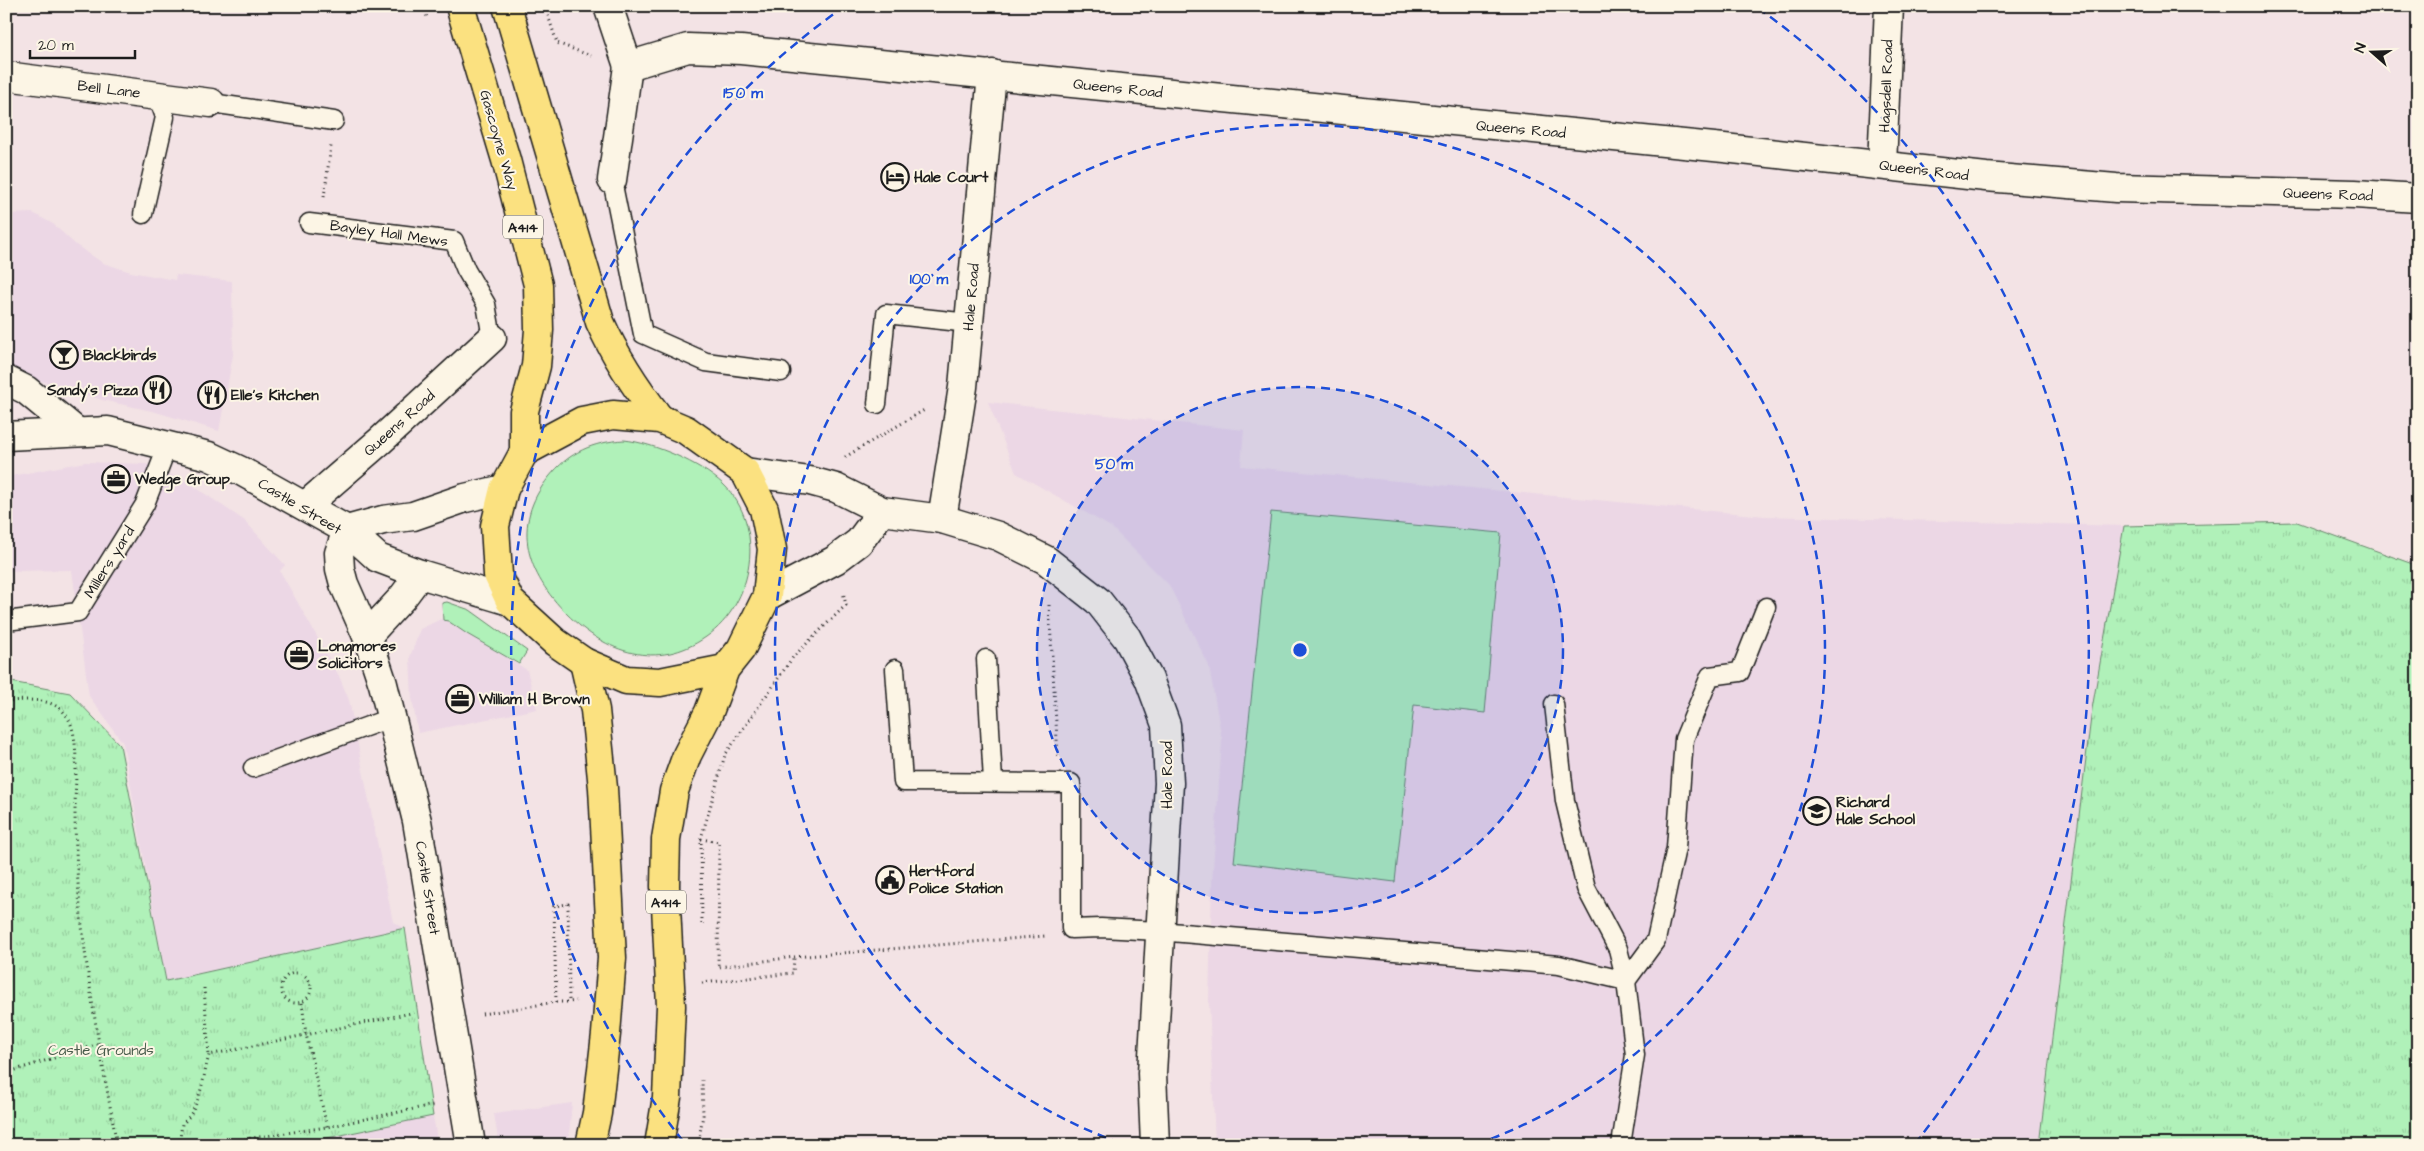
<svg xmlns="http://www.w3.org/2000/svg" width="2424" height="1151" font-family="'Architects Daughter',sans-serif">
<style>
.built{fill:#ecd7e5}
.green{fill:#b0f1b9;stroke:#66866a}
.park{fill:url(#park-tufts);stroke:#66866a}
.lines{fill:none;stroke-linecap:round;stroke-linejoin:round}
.lane-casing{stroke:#1c1c1c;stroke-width:21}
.street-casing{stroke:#1c1c1c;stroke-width:31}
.secondary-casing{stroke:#1c1c1c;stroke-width:31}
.highway-casing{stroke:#1c1c1c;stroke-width:31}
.path{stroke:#1c1c1c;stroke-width:3;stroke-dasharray:1 4;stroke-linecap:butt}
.lane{stroke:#fcf5e5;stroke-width:18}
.street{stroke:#fcf5e5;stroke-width:28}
.secondary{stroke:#fcf5e5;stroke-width:28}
.highway{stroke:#fbe180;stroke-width:28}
.ring{fill:none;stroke:#1d4ed8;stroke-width:2.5;stroke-dasharray:9 6}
.labels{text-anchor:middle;stroke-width:4;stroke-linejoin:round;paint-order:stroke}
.shield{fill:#fcf5e5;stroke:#5f5d58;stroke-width:1}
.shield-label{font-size:14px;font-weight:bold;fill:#1c1c1c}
.street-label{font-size:15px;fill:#1c1c1c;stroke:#fcf5e5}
.poi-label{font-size:15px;font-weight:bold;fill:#1c1c1c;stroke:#fcf5e5;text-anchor:start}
.park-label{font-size:15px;fill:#485c4b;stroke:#fcf5e5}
.centre{fill:#1d4ed8;stroke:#fcf5e5;stroke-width:2.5}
.ring-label{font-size:15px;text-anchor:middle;font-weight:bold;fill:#1d4ed8;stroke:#fcf5e5;stroke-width:4;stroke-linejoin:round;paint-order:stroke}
</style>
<defs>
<pattern id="park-tufts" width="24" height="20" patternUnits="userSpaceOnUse" patternTransform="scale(1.25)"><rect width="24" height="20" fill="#b0f1b9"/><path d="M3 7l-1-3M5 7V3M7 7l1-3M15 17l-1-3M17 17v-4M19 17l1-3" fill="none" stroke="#97ce9e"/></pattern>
</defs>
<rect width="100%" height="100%" fill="#f3e3e5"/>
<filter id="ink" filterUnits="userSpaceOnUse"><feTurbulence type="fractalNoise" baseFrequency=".02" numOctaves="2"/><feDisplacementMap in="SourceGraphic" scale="10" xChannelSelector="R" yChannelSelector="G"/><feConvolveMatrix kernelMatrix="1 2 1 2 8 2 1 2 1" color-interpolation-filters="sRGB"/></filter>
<g filter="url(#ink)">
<g class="built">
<path d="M 33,213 L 53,224 L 76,245 L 103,263 L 131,272 L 175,280 L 176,275 L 232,281 L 233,355 L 219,431 L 156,412 L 102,400 L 6,370 L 6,214 Z"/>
<path d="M 988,402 L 1244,430 L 1241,466 L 1765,516 L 2124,526 L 2297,522 L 2418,566 L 2418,1145 L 1215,1145 L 1209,1001 L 1212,882 L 1222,740 L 1209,666 L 1169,585 L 1111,527 L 1016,473 Z"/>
<path d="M 85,462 L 146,464 L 189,483 L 245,521 L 285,565 L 280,571 L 339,676 L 349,700 L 393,922 L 405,928 L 166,981 L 123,743 L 89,696 L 72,570 L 6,571 L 6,477 Z"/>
<path d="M 441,619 L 448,621 L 527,670 L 537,709 L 418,733 L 412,698 L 410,657 L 420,629 Z"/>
<path d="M 572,1103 L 568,1145 L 499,1145 L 494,1114 Z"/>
<path d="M 433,1116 L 438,1145 L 292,1145 L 390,1125 Z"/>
</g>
<g class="green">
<path d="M 624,440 C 654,443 700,463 723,484 C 767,526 754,604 706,637 C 657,671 606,653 567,614 C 527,574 510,525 549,477 C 569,452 593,442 624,440 Z"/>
<path d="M 1271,512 L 1501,533 L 1485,713 L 1414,705 L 1395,882 L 1234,862 Z"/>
<path d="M 447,602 L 470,610 L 527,651 L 519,664 L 467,634 L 448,621 L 443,620 L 442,603 Z"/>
</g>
<g class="park">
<path d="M 2297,522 L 2418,566 L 2418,1145 L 2039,1145 L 2092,709 L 2124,526 Z"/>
<path d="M 6,681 L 70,693 L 120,745 L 166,981 L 405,928 L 433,1116 L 293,1145 L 6,1145 Z"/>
</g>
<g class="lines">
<defs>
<g id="lane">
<path d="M 211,103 L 334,121"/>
<path d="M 612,180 L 643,334 L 706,362 L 781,372"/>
<path d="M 143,214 L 165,117 L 157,95"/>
<path d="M 309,223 L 454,241 L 466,270 L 486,304 L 492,338"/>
<path d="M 877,404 L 886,314 L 969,323"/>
<path d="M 6,621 L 78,612 L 145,504 L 168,445"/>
<path d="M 986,659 L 993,781"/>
<path d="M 895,669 L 903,782 L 1071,783 L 1071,929 L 1101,928 L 1159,931 L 1559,965 L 1626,981 L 1635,1055 L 1621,1145"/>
<path d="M 1554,704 L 1565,801 L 1586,888 L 1618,949 L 1626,981"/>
<path d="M 253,768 L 390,718"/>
<path d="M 1626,981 L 1656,940 L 1676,848 L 1684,739 L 1710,676 L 1740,672 L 1766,607"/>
</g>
<g id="street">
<path d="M 608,6 L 628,66 L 688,48 L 741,50 L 1724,148 L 1986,177 L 2116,188 L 2355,194 L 2418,198"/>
<path d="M 6,76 L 211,103"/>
<path d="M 1882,165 L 1889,6"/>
<path d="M 612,180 L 628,66"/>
<path d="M 6,380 L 26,390 L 77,432"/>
<path d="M 305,506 L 380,441 L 492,338"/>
<path d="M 942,519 L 963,387 L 992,74"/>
<path d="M 347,530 L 339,553 L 340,569 L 344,584 L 367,636 L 383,684 L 417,821 L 471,1145"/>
<path d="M 367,636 L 402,598 L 420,574"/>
</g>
<g id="secondary">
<path d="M 6,436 L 108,431 L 209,456 L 241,471 L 347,530 L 378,558 L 420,574 L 510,601"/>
<path d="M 745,472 L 810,481 L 836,488 L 882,511 L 942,519 L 998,536 L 1046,560 L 1098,601 L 1127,638 L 1149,679 L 1166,725 L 1169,783 L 1152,1073 L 1155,1145"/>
<path d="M 347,530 L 383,520 L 413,516 L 465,498 L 504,489"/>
<path d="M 767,596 L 835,560 L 859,542 L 882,511"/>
</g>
<g id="highway">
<path d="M 460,6 L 506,160 L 538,285 L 539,330 L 536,366 L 524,411 L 524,452"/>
<path d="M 507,6 L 600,322 C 616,358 636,388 660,419"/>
<path d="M 584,662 L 595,710 L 603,788 L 612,958 L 606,1034 L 597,1113 L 590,1145"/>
<path d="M 659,1145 L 667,1097 L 671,1006 L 665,886 L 666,839 L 674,791 L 687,755 L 709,712 L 725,669 L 741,649 L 767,596 L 772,549 L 764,509 L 745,472 L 686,430 L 660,419 L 613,415 L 582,421 L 524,452 L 504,489 L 495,526 L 498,575 L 510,601 L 555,642 L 584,662 L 626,680 L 660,682 L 725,669"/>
</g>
</defs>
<use href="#lane" class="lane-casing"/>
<use href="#street" class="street-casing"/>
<use href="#secondary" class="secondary-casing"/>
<use href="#highway" class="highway-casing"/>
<g class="path">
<path d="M 423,6 L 428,20"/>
<path d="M 545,6 L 557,43 L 591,56"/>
<path d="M 324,197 L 331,146"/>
<path d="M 845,457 L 926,409"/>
<path d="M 1049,605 L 1058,756"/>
<path d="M 6,701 C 28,700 55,696 68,718 C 80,738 75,784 75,808 C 75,921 97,1033 117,1145"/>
<path d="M 701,839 L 719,842 L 718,967 L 794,957 L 1045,936"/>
<path d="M 702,924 L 701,839 L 725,755 L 793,657 L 846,605 L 843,592"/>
<circle cx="296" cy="988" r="15"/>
<path d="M 702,983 L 793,973 L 794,957"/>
<path d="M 204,988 L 209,1055"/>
<path d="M 556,1002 L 569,1002"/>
<path d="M 302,1003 L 306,1034 L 327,1127"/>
<path d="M 482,1014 L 556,1002 L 554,906 L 568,904 L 569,1002 L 576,1001"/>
<path d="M 6,1073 L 99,1044"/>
<path d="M 179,1145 L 182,1124 C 200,1109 203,1078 209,1055 L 416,1012"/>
<path d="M 205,1145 L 327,1127 L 433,1105"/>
<path d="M 698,1145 L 703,1115 L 702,1080"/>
</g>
<use href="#lane" class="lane"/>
<use href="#street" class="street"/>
<use href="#secondary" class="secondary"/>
<use href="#highway" class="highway"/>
</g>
</g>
<circle cx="1300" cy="650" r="263" fill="#1d4ed8" fill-opacity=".12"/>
<g class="ring">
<circle cx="1300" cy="650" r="263"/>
<path d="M1120 1143A525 525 0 1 1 1480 1143"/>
<path d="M683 1141A788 788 0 0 1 842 8M1758 8A788 788 0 0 1 1917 1141"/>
</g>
<defs>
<symbol id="hotel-ring" viewBox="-11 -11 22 22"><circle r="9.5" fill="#fcf5e5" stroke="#1c1c1c" stroke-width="1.5"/><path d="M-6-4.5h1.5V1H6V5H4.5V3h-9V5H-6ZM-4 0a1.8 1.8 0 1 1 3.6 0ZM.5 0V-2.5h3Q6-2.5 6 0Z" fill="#1c1c1c"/></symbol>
<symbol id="bar-ring" viewBox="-11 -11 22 22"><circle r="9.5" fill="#fcf5e5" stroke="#1c1c1c" stroke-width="1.5"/><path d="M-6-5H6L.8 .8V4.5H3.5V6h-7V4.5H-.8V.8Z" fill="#1c1c1c"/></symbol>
<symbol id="restaurant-ring" viewBox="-11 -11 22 22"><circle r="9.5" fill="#fcf5e5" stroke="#1c1c1c" stroke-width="1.5"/><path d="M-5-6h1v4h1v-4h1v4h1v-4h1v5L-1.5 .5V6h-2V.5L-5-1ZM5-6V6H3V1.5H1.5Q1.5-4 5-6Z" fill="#1c1c1c"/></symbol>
<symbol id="office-ring" viewBox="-11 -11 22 22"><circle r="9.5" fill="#fcf5e5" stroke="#1c1c1c" stroke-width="1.5"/><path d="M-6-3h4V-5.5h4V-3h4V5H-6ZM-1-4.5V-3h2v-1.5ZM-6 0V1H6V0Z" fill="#1c1c1c"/></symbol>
<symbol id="school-ring" viewBox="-11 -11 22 22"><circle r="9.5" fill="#fcf5e5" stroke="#1c1c1c" stroke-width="1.5"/><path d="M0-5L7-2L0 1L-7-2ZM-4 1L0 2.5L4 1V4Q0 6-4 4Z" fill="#1c1c1c"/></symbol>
<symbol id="civic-ring" viewBox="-11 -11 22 22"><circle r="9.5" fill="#fcf5e5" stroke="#1c1c1c" stroke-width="1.5"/><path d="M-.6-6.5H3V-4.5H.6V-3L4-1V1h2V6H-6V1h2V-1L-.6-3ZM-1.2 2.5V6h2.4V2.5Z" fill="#1c1c1c"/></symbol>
</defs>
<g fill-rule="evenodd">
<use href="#hotel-ring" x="879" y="161" width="32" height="32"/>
<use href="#bar-ring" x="48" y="339" width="32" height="32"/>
<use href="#restaurant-ring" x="141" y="374" width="32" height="32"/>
<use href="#restaurant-ring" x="196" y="379" width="32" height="32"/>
<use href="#office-ring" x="100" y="463" width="32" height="32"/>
<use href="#office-ring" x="283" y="639" width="32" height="32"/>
<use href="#office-ring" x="444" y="683" width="32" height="32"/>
<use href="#school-ring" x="1801" y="795" width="32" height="32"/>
<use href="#civic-ring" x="874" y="864" width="32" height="32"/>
</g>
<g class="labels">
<g class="shield">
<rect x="503" y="215.5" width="40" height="23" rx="4"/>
<rect x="646" y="890.5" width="40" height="23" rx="4"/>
</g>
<g class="shield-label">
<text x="523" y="232">A414</text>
<text x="666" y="907">A414</text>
</g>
<g class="street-label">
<text transform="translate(1886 86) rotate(-88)" y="5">Hagsdell Road</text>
<text transform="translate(1118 88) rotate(6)" y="5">Queens Road</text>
<text transform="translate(109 89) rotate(7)" y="5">Bell Lane</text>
<text transform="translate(1521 129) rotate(5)" y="5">Queens Road</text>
<text transform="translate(499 140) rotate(74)" y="5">Gascoyne Way</text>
<text transform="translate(1924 170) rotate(7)" y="5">Queens Road</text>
<text transform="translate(2328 194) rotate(2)" y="5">Queens Road</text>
<text transform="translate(389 233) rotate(8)" y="5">Bayley Hall Mews</text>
<text transform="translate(971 297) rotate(-85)" y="5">Hale Road</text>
<text transform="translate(399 423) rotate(-42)" y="5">Queens Road</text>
<text transform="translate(300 506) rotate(31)" y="5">Castle Street</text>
<text transform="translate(109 562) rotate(-58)" y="5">Millers yard</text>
<text transform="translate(1167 775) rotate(-90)" y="5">Hale Road</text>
<text transform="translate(428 888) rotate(81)" y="5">Castle Street</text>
</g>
<g class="poi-label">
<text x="914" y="182">Hale Court</text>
<text x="83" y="360">Blackbirds</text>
<text x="138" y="395" text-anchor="end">Sandy's Pizza</text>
<text x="231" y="400">Elle's Kitchen</text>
<text x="135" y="484">Wedge Group</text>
<text x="318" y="651">Longmores<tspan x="318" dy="17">Solicitors</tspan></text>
<text x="479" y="704">William H Brown</text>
<text x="1836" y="807">Richard<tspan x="1836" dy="17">Hale School</tspan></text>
<text x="909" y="876">Hertford<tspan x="909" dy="17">Police Station</tspan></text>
</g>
<g class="park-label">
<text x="101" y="1055">Castle Grounds</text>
</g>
</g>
<circle cx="1300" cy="650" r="8" class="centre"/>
<g class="ring-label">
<text x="743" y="98">150 m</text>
<text x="929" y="284">100 m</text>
<text x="1114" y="469">50 m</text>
</g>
<rect width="2424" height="1151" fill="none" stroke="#fcf5e5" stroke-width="25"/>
<rect x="12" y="12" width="2399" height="1126" fill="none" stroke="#1c1c1c" stroke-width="2" filter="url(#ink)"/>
<g transform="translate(2372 52) rotate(290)" stroke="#fcf5e5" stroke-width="4" paint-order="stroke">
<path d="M0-4L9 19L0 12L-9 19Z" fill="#1c1c1c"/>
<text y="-8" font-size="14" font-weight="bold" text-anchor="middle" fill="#1c1c1c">N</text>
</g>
<path d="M30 50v8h105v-8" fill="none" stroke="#1c1c1c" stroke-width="2.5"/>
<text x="38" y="50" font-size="15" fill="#1c1c1c" stroke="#fcf5e5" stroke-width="4" paint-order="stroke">20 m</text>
</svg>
